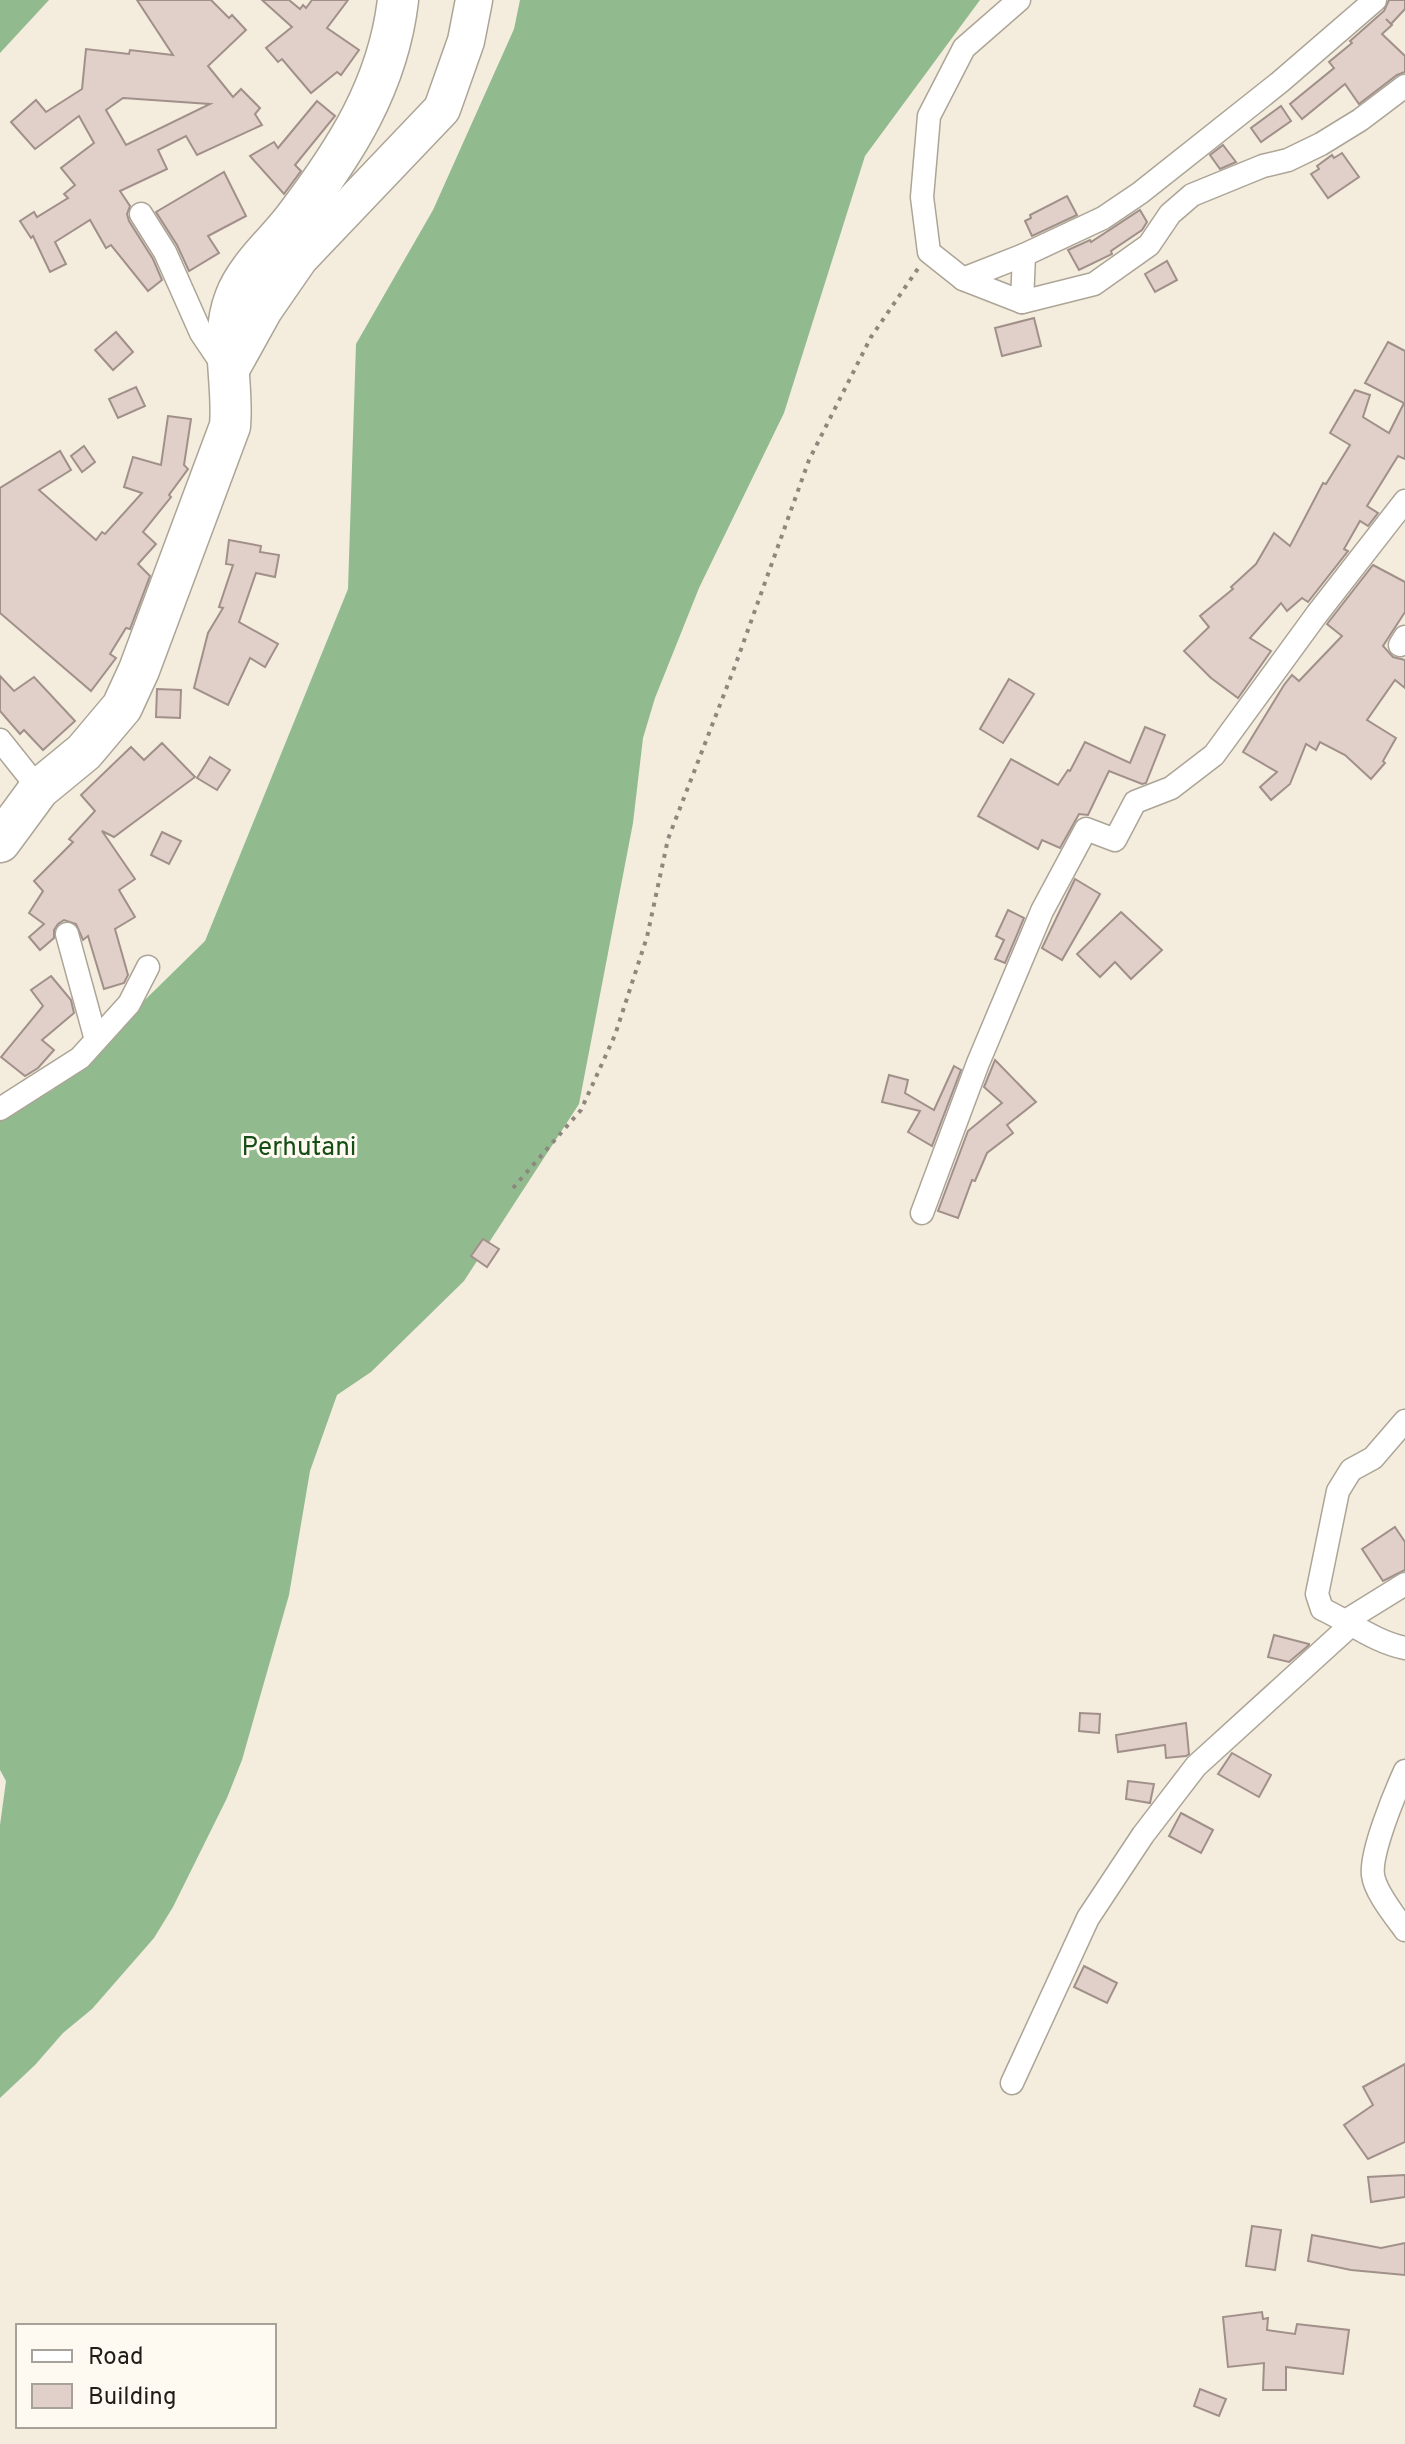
<svg xmlns="http://www.w3.org/2000/svg" width="1405" height="2444" font-family="Overpass,sans-serif">
<style>
.forest{fill:#92ba8f}
.building{fill:#e1cfc9;stroke:#a1908a;stroke-width:2;fill-rule:evenodd}
.lines{fill:none;stroke-linecap:round;stroke-linejoin:round}
.street-casing{stroke:#aca597;stroke-width:25}
.primary-casing{stroke:#aca597;stroke-width:39}
.highway-casing{stroke:#aca597;stroke-width:43}
.path{stroke:#8d887d;stroke-width:4;stroke-dasharray:4 6;stroke-linecap:butt}
.street{stroke:#fff;stroke-width:22}
.primary{stroke:#fff;stroke-width:36}
.highway{stroke:#fff;stroke-width:40}
.labels{text-anchor:middle;stroke-width:6;stroke-linejoin:round;paint-order:stroke}
.park-label{font-size:26px;fill:#144d15;stroke:#fffaf1}
</style>
<rect width="100%" height="100%" fill="#f4eddd"/>
<g class="forest">
<path d="M 0,0 L 49,0 L 0,53 Z"/>
<path d="M 520,0 L 980,0 L 865,156 L 784,413 L 699,588 L 655,698 L 643,738 L 633,823 L 579,1104 L 464,1281 L 371,1372 L 337,1395 L 310,1471 L 289,1595 L 242,1760 L 227,1798 L 173,1907 L 154,1938 L 92,2009 L 63,2033 L 35,2065 L 0,2098 L 0,1825 L 6,1781 L 0,1770 L 0,1119 L 53,1090 L 205,941 L 348,589 L 356,344 L 433,210 L 514,29 Z"/>
</g>
<g class="building">
<path d="M 137,0 L 211,0 L 229,18 L 232,15 L 246,30 L 208,66 L 233,97 L 241,89 L 260,108 L 255,114 L 262,125 L 197,155 L 186,136 L 158,150 L 167,169 L 120,191 L 130,206 L 127,214 L 129,221 L 153,259 L 162,280 L 148,291 L 111,245 L 106,248 L 90,220 L 55,242 L 66,264 L 50,272 L 33,236 L 31,238 L 20,221 L 34,212 L 37,217 L 68,198 L 64,194 L 75,185 L 61,168 L 94,143 L 79,116 L 35,149 L 11,122 L 36,100 L 46,112 L 82,89 L 86,49 L 129,54 L 130,50 L 173,55 ZM 123,98 L 210,104 L 126,145 L 106,110 Z"/>
<path d="M 262,0 L 289,0 L 300,9 L 303,5 L 306,8 L 312,0 L 348,0 L 327,28 L 359,50 L 341,75 L 337,72 L 311,93 L 282,59 L 278,62 L 266,48 L 292,27 Z"/>
<path d="M 1389,0 L 1405,0 L 1405,9 L 1391,24 L 1386,19 L 1392,25 L 1382,34 L 1405,56 L 1405,72 L 1397,75 L 1359,104 L 1345,84 L 1302,119 L 1290,104 L 1334,68 L 1329,62 L 1352,43 L 1350,41 L 1384,11 Z"/>
<path d="M 317,101 L 335,116 L 295,165 L 301,171 L 284,194 L 250,156 L 274,142 L 278,148 Z"/>
<path d="M 1281,106 L 1291,121 L 1261,142 L 1251,128 Z"/>
<path d="M 1223,145 L 1236,162 L 1220,169 L 1210,155 Z"/>
<path d="M 1342,153 L 1359,177 L 1328,198 L 1311,174 L 1319,169 L 1317,166 L 1332,155 L 1334,158 Z"/>
<path d="M 224,172 L 246,216 L 208,236 L 219,253 L 189,271 L 177,245 L 156,212 Z"/>
<path d="M 1067,196 L 1077,215 L 1032,236 L 1025,221 L 1031,218 L 1030,215 Z"/>
<path d="M 1140,210 L 1147,222 L 1142,230 L 1111,251 L 1112,254 L 1079,270 L 1068,250 L 1090,240 L 1091,242 Z"/>
<path d="M 1167,261 L 1177,280 L 1155,292 L 1145,274 Z"/>
<path d="M 1034,318 L 1041,346 L 1002,356 L 995,328 Z"/>
<path d="M 116,332 L 133,352 L 113,370 L 95,350 Z"/>
<path d="M 1388,342 L 1405,351 L 1405,459 L 1398,456 L 1367,506 L 1378,513 L 1368,526 L 1360,521 L 1344,549 L 1348,551 L 1308,602 L 1302,598 L 1287,611 L 1281,603 L 1250,638 L 1271,651 L 1238,698 L 1211,678 L 1184,651 L 1209,627 L 1200,616 L 1233,589 L 1231,587 L 1256,564 L 1274,533 L 1290,546 L 1323,483 L 1326,484 L 1350,445 L 1330,433 L 1355,390 L 1370,395 L 1363,417 L 1389,433 L 1404,403 L 1365,383 Z"/>
<path d="M 136,387 L 145,406 L 118,418 L 109,399 Z"/>
<path d="M 168,416 L 191,419 L 184,465 L 188,469 L 169,495 L 171,497 L 143,532 L 156,544 L 138,564 L 150,576 L 130,629 L 126,628 L 110,654 L 116,658 L 91,691 L 0,613 L 0,488 L 60,451 L 71,470 L 39,490 L 96,540 L 102,532 L 105,534 L 142,493 L 124,487 L 133,457 L 161,465 Z"/>
<path d="M 84,446 L 95,462 L 82,472 L 71,456 Z"/>
<path d="M 229,540 L 261,546 L 260,552 L 279,555 L 275,577 L 256,573 L 239,622 L 278,644 L 265,667 L 250,658 L 228,705 L 194,688 L 208,633 L 223,608 L 219,607 L 233,565 L 226,564 Z"/>
<path d="M 1373,565 L 1405,582 L 1405,612 L 1383,646 L 1393,657 L 1405,660 L 1405,688 L 1395,680 L 1367,720 L 1396,738 L 1383,761 L 1385,763 L 1371,779 L 1345,755 L 1320,742 L 1316,750 L 1306,744 L 1290,784 L 1271,800 L 1260,787 L 1277,772 L 1243,752 L 1284,685 L 1292,675 L 1299,681 L 1342,636 L 1327,624 Z"/>
<path d="M 0,676 L 14,691 L 34,677 L 75,721 L 43,750 L 24,730 L 20,734 L 0,711 Z"/>
<path d="M 1009,679 L 1034,694 L 1003,743 L 980,729 Z"/>
<path d="M 157,689 L 181,690 L 180,718 L 156,717 Z"/>
<path d="M 1145,727 L 1165,735 L 1146,783 L 1142,784 L 1109,771 L 1088,815 L 1079,814 L 1060,848 L 1042,840 L 1038,849 L 978,816 L 1011,759 L 1058,785 L 1068,770 L 1070,771 L 1085,742 L 1130,763 Z"/>
<path d="M 162,743 L 195,777 L 114,837 L 102,831 L 135,879 L 119,890 L 135,917 L 115,929 L 128,975 L 124,983 L 104,989 L 88,936 L 83,940 L 76,924 L 64,920 L 58,924 L 54,930 L 54,938 L 40,950 L 29,937 L 44,924 L 29,913 L 43,891 L 34,881 L 73,842 L 69,839 L 95,811 L 81,795 L 131,747 L 144,760 Z"/>
<path d="M 210,757 L 230,770 L 217,790 L 197,778 Z"/>
<path d="M 162,832 L 181,841 L 169,864 L 151,855 Z"/>
<path d="M 1075,879 L 1100,894 L 1062,960 L 1042,948 Z"/>
<path d="M 1008,910 L 1024,918 L 1005,963 L 995,959 L 1004,940 L 996,936 Z"/>
<path d="M 1121,912 L 1162,950 L 1131,979 L 1115,962 L 1100,977 L 1077,954 Z"/>
<path d="M 51,976 L 71,1000 L 74,1013 L 42,1040 L 54,1050 L 38,1068 L 25,1076 L 1,1057 L 43,1006 L 31,990 Z"/>
<path d="M 995,1060 L 1036,1102 L 1007,1125 L 1013,1133 L 987,1153 L 975,1181 L 972,1180 L 958,1218 L 938,1211 L 968,1131 L 1002,1103 L 984,1087 Z"/>
<path d="M 954,1066 L 961,1070 L 932,1146 L 908,1132 L 920,1111 L 882,1102 L 889,1075 L 908,1080 L 905,1093 L 934,1110 Z"/>
<path d="M 483,1239 L 499,1249 L 487,1267 L 471,1256 Z"/>
<path d="M 1395,1527 L 1405,1542 L 1405,1570 L 1383,1581 L 1362,1549 Z"/>
<path d="M 1274,1635 L 1309,1644 L 1309,1645 L 1289,1662 L 1268,1657 Z"/>
<path d="M 1080,1713 L 1100,1714 L 1099,1733 L 1079,1731 Z"/>
<path d="M 1186,1723 L 1189,1754 L 1186,1756 L 1166,1758 L 1165,1745 L 1118,1752 L 1116,1735 Z"/>
<path d="M 1232,1753 L 1271,1775 L 1259,1797 L 1218,1774 Z"/>
<path d="M 1128,1781 L 1154,1784 L 1150,1803 L 1126,1799 Z"/>
<path d="M 1181,1813 L 1213,1830 L 1201,1853 L 1169,1836 Z"/>
<path d="M 1084,1966 L 1117,1983 L 1107,2003 L 1074,1987 Z"/>
<path d="M 1405,2064 L 1405,2142 L 1368,2159 L 1344,2125 L 1373,2105 L 1363,2087 Z"/>
<path d="M 1405,2175 L 1405,2197 L 1371,2202 L 1368,2177 Z"/>
<path d="M 1252,2226 L 1281,2230 L 1275,2270 L 1246,2266 Z"/>
<path d="M 1312,2235 L 1381,2248 L 1405,2243 L 1405,2275 L 1351,2270 L 1308,2261 Z"/>
<path d="M 1262,2312 L 1263,2319 L 1268,2318 L 1267,2330 L 1295,2334 L 1297,2324 L 1349,2330 L 1343,2374 L 1286,2367 L 1286,2390 L 1263,2390 L 1264,2363 L 1228,2367 L 1223,2317 Z"/>
<path d="M 1200,2389 L 1226,2399 L 1219,2416 L 1194,2406 Z"/>
</g>
<g class="lines">
<defs>
<g id="street">
<path d="M 1019,0 L 964,48 L 929,116 L 922,197 L 929,252 L 963,279 L 1022,302 L 1094,284 L 1149,245 L 1170,214 L 1192,195 L 1263,166 L 1288,160 L 1321,144 L 1360,120 L 1405,86"/>
<path d="M 141,214 L 165,252 L 201,333 L 224,367"/>
<path d="M 963,279 L 1024,255 L 1103,218 L 1140,193 L 1280,82 L 1375,0"/>
<path d="M 1022,302 L 1024,255"/>
<path d="M 1400,645 L 1405,637"/>
<path d="M 0,740 L 39,789"/>
<path d="M 67,934 L 96,1040"/>
<path d="M 0,1109 L 80,1058 L 129,1004 L 148,967"/>
<path d="M 922,1213 L 978,1063 L 1042,911 L 1086,829 L 1115,840 L 1135,802 L 1171,788 L 1214,755 L 1317,614 L 1405,501"/>
<path d="M 1405,1421 L 1373,1458 L 1351,1470 L 1338,1491 L 1317,1594 L 1322,1609 C 1350,1622 1375,1642 1405,1648"/>
<path d="M 1347,1620 L 1405,1584"/>
<path d="M 1405,1771 C 1395,1793 1370,1853 1373,1875 C 1375,1892 1395,1916 1405,1930"/>
<path d="M 1012,2083 L 1088,1918 L 1143,1835 L 1196,1766 L 1353,1623"/>
</g>
<path id="primary" d="M 229,373 L 264,310 L 300,258 L 442,109 L 466,41 L 474,0"/>
<path id="highway" d="M 0,842 L 39,789 L 84,752 L 122,707 L 139,670 L 230,426 C 234,384 219,339 235,298 C 246,268 275,244 294,219 C 345,152 388,86 398,0"/>
</defs>
<use href="#street" class="street-casing"/>
<use href="#primary" class="primary-casing"/>
<use href="#highway" class="highway-casing"/>
<path class="path" d="M 513,1188 L 581,1110 L 615,1035 L 647,937 L 668,839 L 735,666 L 809,460 L 871,337 L 919,267"/>
<use href="#street" class="street"/>
<use href="#primary" class="primary"/>
<use href="#highway" class="highway"/>
</g>
<g class="labels">
<g class="park-label">
<text x="299" y="1155">Perhutani</text>
</g>
</g>
<rect x="16" y="2324" width="260" height="104" fill="#fffaf1" stroke="#a6a29a" stroke-width="2"/>
<rect x="32" y="2350" width="40" height="12" fill="#ffffff" stroke="#a6a29a" stroke-width="2"/>
<text x="88" y="2364" font-size="24" fill="#201d18">Road</text>
<rect x="32" y="2384" width="40" height="24" fill="#e1cfc9" stroke="#a6a29a" stroke-width="2"/>
<text x="88" y="2404" font-size="24" fill="#201d18">Building</text>
</svg>
